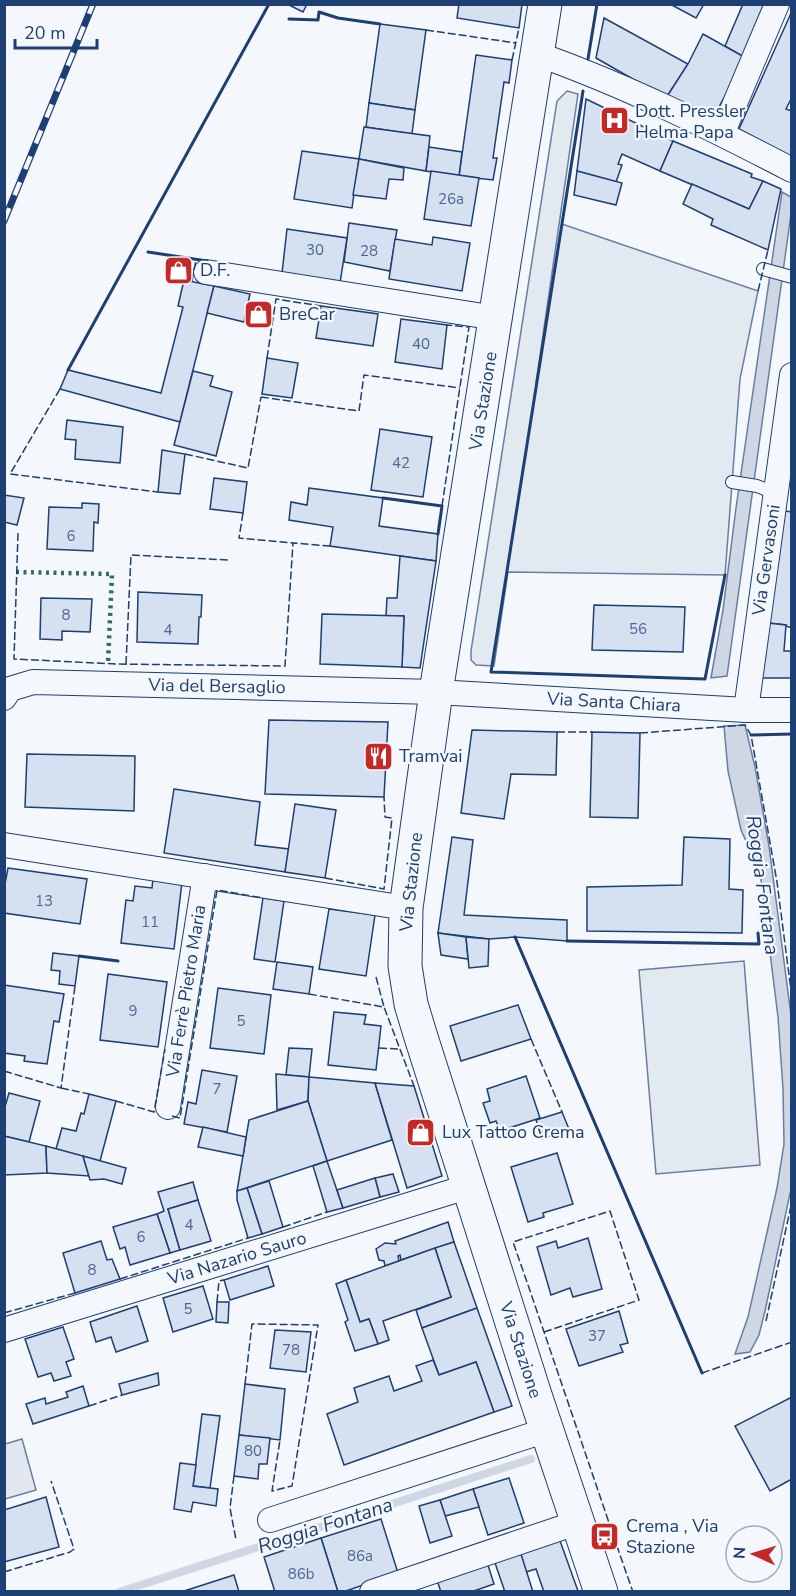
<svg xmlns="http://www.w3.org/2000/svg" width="796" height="1596" font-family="'Nunito Sans',sans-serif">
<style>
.green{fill:#e3e9f0;stroke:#687fa3;stroke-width:1.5}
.parking{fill:#e3e8f0;stroke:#687fa3;stroke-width:1.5}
.water{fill:#cfd7e4;stroke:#687fa3;stroke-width:1.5}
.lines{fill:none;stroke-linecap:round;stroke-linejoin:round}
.stream{stroke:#cfd7e4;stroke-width:8}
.building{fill:#d5e0f0;stroke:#1d3f73;stroke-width:1.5}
.lane-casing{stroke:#1d3f73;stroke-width:14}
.street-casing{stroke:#1d3f73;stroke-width:26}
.secondary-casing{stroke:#1d3f73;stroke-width:35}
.lane{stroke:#f4f7fb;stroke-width:12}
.street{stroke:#f4f7fb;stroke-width:24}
.secondary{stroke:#f4f7fb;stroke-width:33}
.rail-casing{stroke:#1d3f73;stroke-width:7}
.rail{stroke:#f4f7fb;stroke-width:4.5;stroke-dasharray:14;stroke-linecap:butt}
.hedge{stroke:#2c6c60;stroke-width:4.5;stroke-dasharray:3 4.5;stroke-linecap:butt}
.fence{stroke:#1d3f73;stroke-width:1.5;stroke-dasharray:8 3;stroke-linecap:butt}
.wall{stroke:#1d3f73;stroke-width:3}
.labels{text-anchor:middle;stroke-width:4.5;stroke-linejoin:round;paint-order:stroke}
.number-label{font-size:15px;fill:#4b6792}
.poi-label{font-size:18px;fill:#1d3f73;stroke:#f4f7fb;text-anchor:start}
.street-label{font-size:18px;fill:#1d3f73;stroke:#f4f7fb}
.water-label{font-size:20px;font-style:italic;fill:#1d3f73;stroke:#f4f7fb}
</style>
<rect width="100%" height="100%" fill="#f4f7fb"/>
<g class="green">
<path d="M 567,91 L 578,94 L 536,383 L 562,224 L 758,291 L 740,379 L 725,575 L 508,572 L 494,666 L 476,665 L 471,660 L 471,651 L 557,101 Z"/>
<path d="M 744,961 L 760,1165 L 656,1174 L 639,970 Z"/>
</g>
<path class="parking" d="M 22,1439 L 36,1490 L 5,1499 L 5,1444 Z"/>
<g class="water">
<path d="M 782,192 L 791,197 L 791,214 L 727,676 L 711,678 L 723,610 L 736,508 Z"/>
<path d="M 745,725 L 755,767 L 769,846 L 792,1023 L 791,1189 L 765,1311 L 759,1335 L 750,1352 L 735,1354 L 748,1317 L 777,1188 L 784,1144 L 783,1089 L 778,1017 L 760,872 L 741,830 L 728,771 L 724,726 Z"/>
</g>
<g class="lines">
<path class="stream" d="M 119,1592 L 531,1459"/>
</g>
<g class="building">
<path d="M 287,4 L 307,4 L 303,12 Z"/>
<path d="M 459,4 L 522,4 L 519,28 L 457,18 Z"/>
<path d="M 670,4 L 704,4 L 696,18 Z"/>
<path d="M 743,4 L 772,4 L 747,59 L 725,46 Z"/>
<path d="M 792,11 L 792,97 L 786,109 L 792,111 L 792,157 L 739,129 Z"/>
<path d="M 604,18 L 688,64 L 666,98 L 596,58 Z"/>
<path d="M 380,24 L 426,30 L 415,110 L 369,103 Z"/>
<path d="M 703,34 L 746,58 L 710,123 L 666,98 L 688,64 Z"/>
<path d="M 476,55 L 512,60 L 509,83 L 504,82 L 493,158 L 497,158 L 493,180 L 459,176 Z"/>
<path d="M 586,99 L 673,141 L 660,171 L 622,154 L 618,164 L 622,165 L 616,182 L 577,171 Z"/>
<path d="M 369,103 L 415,110 L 412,134 L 366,127 Z"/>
<path d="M 364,127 L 430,136 L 426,171 L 359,159 Z"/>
<path d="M 673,141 L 752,174 L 751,177 L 763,181 L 749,209 L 660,171 Z"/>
<path d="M 429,147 L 462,152 L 459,176 L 426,171 Z"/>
<path d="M 302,151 L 359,159 L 352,208 L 294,199 Z"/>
<path d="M 359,159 L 404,168 L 403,180 L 389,179 L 386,199 L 353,195 Z"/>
<path d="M 431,171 L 479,178 L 471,226 L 424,219 Z"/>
<path d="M 577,171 L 622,183 L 616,205 L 574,195 Z"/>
<path d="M 763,181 L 781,189 L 768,250 L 711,225 L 713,219 L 683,204 L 692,184 L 749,209 Z"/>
<path d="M 349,223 L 397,230 L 390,271 L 344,262 Z"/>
<path d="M 287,229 L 347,238 L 340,283 L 282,273 Z"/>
<path d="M 433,237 L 470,243 L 462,291 L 389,279 L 395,239 L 432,245 Z"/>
<path d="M 184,280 L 214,286 L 180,422 L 60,389 L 68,370 L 161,393 L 183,307 L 178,306 Z"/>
<path d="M 214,286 L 250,294 L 244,322 L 207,313 Z"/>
<path d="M 321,306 L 378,314 L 373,346 L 316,338 Z"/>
<path d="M 401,319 L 447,325 L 442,369 L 395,362 Z"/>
<path d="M 267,358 L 298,363 L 292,398 L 262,394 Z"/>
<path d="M 193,371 L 213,376 L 210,386 L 232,392 L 216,456 L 174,445 Z"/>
<path d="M 67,420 L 123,427 L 120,463 L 75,459 L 76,440 L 65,439 Z"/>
<path d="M 380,429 L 432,437 L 423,497 L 371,490 Z"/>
<path d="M 162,450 L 185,454 L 180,494 L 158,492 Z"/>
<path d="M 214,478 L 247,482 L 243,513 L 210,509 Z"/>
<path d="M 309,488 L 383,498 L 379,526 L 438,534 L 436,561 L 330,546 L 333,527 L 289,520 L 291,502 L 307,505 Z"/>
<path d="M 4,495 L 24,498 L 17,525 L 4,522 Z"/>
<path d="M 82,503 L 99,504 L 98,523 L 94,522 L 93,551 L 47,549 L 49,507 L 82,508 Z"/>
<path d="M 785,511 L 792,512 L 792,628 L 786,626 L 786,625 L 768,623 Z"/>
<path d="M 400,556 L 436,561 L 420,668 L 402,667 L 404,616 L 386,616 L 387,598 L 397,598 Z"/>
<path d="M 138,592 L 202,595 L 201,617 L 199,617 L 198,644 L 137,642 Z"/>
<path d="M 41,598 L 92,599 L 90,632 L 62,631 L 62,640 L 40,639 Z"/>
<path d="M 594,605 L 685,607 L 683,652 L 592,650 Z"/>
<path d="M 322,614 L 404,616 L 402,667 L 320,664 Z"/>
<path d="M 768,623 L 786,625 L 784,651 L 792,651 L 792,678 L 762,678 Z"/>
<path d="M 269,720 L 388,722 L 384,797 L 265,794 Z"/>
<path d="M 472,730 L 557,732 L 556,775 L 511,774 L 504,819 L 461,813 Z"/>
<path d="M 592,732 L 640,733 L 638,818 L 590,817 Z"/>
<path d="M 27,754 L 135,756 L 134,811 L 25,807 Z"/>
<path d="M 174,789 L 260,802 L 255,845 L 289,849 L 285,872 L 164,853 Z"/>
<path d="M 295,804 L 336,810 L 325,878 L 285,872 Z"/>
<path d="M 452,837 L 473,840 L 464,915 L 567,920 L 567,941 L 515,937 L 489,939 L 438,933 Z"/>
<path d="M 684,837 L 730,839 L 729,889 L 743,890 L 742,933 L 587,931 L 587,887 L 682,885 Z"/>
<path d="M 8,868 L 87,879 L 80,924 L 4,913 L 4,889 Z"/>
<path d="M 153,879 L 182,882 L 174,949 L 121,943 L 126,900 L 133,901 L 135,886 L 152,888 Z"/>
<path d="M 263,898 L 284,901 L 275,962 L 254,959 Z"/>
<path d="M 329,909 L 375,915 L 366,976 L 319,969 Z"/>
<path d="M 438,933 L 466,937 L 468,959 L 441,955 Z"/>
<path d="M 466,937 L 489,939 L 488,966 L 469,968 Z"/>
<path d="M 53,953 L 79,956 L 75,986 L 59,984 L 60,971 L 51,970 Z"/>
<path d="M 277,962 L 313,967 L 309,994 L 273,989 Z"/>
<path d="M 108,974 L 167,982 L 158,1047 L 100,1040 Z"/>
<path d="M 4,985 L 64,994 L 59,1022 L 54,1021 L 47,1064 L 24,1061 L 25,1056 L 4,1053 Z"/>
<path d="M 218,988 L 271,995 L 264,1054 L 210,1048 Z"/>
<path d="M 518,1005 L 531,1039 L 461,1061 L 450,1026 Z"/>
<path d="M 334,1012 L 366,1015 L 364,1024 L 381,1026 L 376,1070 L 328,1065 Z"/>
<path d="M 289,1048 L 312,1049 L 309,1077 L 286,1075 Z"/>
<path d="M 202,1070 L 237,1076 L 227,1132 L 184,1124 L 188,1102 L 196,1104 Z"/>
<path d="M 276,1074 L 309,1077 L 308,1101 L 277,1110 Z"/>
<path d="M 526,1076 L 540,1118 L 500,1131 L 496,1121 L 490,1123 L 483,1103 L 490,1101 L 487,1089 Z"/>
<path d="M 309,1077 L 375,1083 L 392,1140 L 327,1161 L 308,1101 Z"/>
<path d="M 375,1083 L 414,1086 L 442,1176 L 407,1188 Z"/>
<path d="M 9,1093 L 40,1101 L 29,1142 L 4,1136 L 4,1110 Z"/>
<path d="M 89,1094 L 116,1101 L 100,1161 L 56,1149 L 62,1128 L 76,1131 L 81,1113 L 84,1114 Z"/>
<path d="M 308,1101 L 327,1161 L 237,1191 L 249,1120 Z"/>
<path d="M 562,1112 L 569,1129 L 542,1139 L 536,1120 Z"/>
<path d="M 203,1127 L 246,1137 L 243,1156 L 198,1147 Z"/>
<path d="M 4,1136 L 46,1146 L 47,1173 L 4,1175 Z"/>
<path d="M 46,1146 L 83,1156 L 89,1176 L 47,1173 Z"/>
<path d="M 557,1153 L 573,1204 L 543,1213 L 544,1217 L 528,1222 L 511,1167 Z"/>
<path d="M 83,1156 L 126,1168 L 122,1184 L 104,1179 L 90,1180 Z"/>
<path d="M 327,1161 L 343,1208 L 327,1212 L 313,1166 Z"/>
<path d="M 393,1174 L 399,1192 L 380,1197 L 375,1178 Z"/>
<path d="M 375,1178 L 380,1197 L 343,1208 L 337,1190 Z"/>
<path d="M 269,1181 L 283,1227 L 262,1234 L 247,1188 Z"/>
<path d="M 193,1182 L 198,1200 L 168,1209 L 180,1250 L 170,1253 L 157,1214 L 164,1211 L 158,1192 Z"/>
<path d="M 247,1188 L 262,1234 L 248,1238 L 237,1200 L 237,1191 Z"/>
<path d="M 198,1200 L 211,1241 L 180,1250 L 168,1209 Z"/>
<path d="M 157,1214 L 170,1253 L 130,1265 L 125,1247 L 120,1249 L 113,1227 Z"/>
<path d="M 448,1222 L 454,1242 L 401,1260 L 400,1255 L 398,1256 L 399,1261 L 385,1266 L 384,1261 L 379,1260 L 376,1249 L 385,1243 L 396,1244 L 395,1241 Z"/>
<path d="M 588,1238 L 602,1289 L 573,1297 L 570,1288 L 551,1295 L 537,1247 L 556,1241 L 558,1248 Z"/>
<path d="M 101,1241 L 107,1260 L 112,1259 L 120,1279 L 75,1293 L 63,1253 Z"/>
<path d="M 454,1242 L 477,1308 L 422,1328 L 416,1310 L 451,1297 L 435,1248 Z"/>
<path d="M 435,1248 L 451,1297 L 383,1321 L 389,1340 L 378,1344 L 369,1319 L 360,1322 L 346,1280 Z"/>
<path d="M 268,1266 L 274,1286 L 230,1300 L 224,1280 Z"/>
<path d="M 346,1280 L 360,1322 L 369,1319 L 378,1344 L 355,1351 L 345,1322 L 348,1320 L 336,1284 Z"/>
<path d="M 203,1286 L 213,1319 L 173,1332 L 163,1298 Z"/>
<path d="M 217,1302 L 229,1302 L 228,1323 L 216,1322 Z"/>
<path d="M 137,1306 L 148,1341 L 116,1352 L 111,1337 L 96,1342 L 90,1322 Z"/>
<path d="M 477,1308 L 512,1406 L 494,1412 L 476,1362 L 439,1375 L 422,1328 Z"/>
<path d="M 619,1311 L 628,1343 L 620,1345 L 623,1352 L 579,1366 L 566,1329 Z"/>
<path d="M 63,1327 L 74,1359 L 66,1362 L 71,1376 L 54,1381 L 51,1373 L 38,1377 L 25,1339 Z"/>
<path d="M 275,1330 L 311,1332 L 306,1372 L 270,1368 Z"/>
<path d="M 433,1360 L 439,1375 L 476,1362 L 494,1412 L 344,1465 L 327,1414 L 358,1402 L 354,1388 L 389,1376 L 394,1391 L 422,1381 L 416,1366 Z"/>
<path d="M 158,1373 L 159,1385 L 122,1395 L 119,1384 Z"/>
<path d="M 245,1384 L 285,1389 L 280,1440 L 239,1435 Z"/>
<path d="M 83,1386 L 89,1406 L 33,1424 L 26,1404 L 45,1398 L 46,1404 L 68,1397 L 66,1392 Z"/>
<path d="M 792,1397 L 792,1479 L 770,1491 L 735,1426 Z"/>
<path d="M 202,1414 L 220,1416 L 210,1488 L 193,1486 Z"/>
<path d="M 239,1435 L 270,1438 L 267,1464 L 259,1464 L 258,1479 L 234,1476 Z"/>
<path d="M 180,1463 L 196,1465 L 193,1486 L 218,1489 L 216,1506 L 193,1502 L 191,1512 L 174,1509 Z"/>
<path d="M 509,1478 L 524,1523 L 488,1535 L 473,1489 Z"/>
<path d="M 473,1489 L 479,1507 L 445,1516 L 440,1500 Z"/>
<path d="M 46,1497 L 59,1547 L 4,1562 L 4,1510 Z"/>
<path d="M 440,1500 L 452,1536 L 430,1543 L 419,1506 Z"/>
<path d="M 381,1519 L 398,1573 L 343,1592 L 338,1592 L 321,1538 Z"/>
<path d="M 321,1538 L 338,1592 L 275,1592 L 264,1557 Z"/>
<path d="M 559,1538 L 578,1591 L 577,1592 L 544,1592 L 536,1569 L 526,1572 L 520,1551 Z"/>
<path d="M 520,1551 L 533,1592 L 505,1592 L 494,1560 Z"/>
<path d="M 487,1562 L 494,1584 L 471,1592 L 441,1592 L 437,1580 Z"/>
<path d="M 234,1575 L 239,1592 L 181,1592 Z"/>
</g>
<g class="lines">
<defs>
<g id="lane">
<path d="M 763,269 L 792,277"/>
<path d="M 732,482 L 757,486 L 775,493"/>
</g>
<g id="street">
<path d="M 537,54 C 625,85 709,127 792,170"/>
<path d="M 722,134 L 777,4"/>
<path d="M 206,272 L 496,318"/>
<path d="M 4,698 L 10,689 L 33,682 L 436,692 L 746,710 L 792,710"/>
<path d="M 746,710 L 792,375"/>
<path d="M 4,845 L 406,908"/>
<path d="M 168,1107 L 205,876"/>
<path d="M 4,1330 L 470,1186"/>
<path d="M 270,1520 L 547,1430"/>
<path d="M 372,1592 L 579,1522"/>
</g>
<path id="secondary" d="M 545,4 L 436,692 L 406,908 L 405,966 L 411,1004 L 420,1034 L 535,1395 L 601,1592"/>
</defs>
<use href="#lane" class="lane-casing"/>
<use href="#street" class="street-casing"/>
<use href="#secondary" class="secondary-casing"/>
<use href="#lane" class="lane"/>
<use href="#street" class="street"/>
<use href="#secondary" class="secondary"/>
<defs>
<path id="rail" d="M 4,221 L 93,4"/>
</defs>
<use href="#rail" class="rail-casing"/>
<use href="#rail" class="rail"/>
<path class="hedge" d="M 16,572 L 112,574 L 108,663"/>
<g class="fence">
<path d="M 426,30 L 516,43"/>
<path d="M 512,60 L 519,28"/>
<path d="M 192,281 L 196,260"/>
<path d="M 758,291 L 768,250"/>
<path d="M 267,358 L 276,299 L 321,306"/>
<path d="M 60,389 L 10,474 L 158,492"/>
<path d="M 261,397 L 359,411 L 364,375 L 460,388"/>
<path d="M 185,454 L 248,468 L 261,397"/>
<path d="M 442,506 L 469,327 L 447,325"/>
<path d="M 243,513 L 239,538 L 293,543"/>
<path d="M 18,533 L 14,659 L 116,664 L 285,666 L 293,543 L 330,546"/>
<path d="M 126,664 L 131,555 L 228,560"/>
<path d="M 557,732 L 592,732"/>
<path d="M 640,733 L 745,725 L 751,735 L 777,882 L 792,998"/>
<path d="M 325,878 L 384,889 L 392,818 L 385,817 L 384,797"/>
<path d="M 376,977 L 384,1007"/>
<path d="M 309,994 L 384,1007 L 414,1086"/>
<path d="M 531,1039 L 562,1112"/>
<path d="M 379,1048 L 400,1049"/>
<path d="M 4,1071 L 61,1088 L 75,986"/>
<path d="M 61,1088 L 89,1094"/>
<path d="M 116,1101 L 154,1112 L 165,1049"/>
<path d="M 172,1116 L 180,1118 L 217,890 L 263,898"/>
<path d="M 283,1227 L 327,1212"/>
<path d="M 120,1279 L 248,1238"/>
<path d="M 217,1302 L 219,1281 L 224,1280"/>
<path d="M 4,1313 L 75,1293"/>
<path d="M 766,1321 L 792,1201"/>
<path d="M 544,1332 L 639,1300 L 610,1211 L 513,1242 L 527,1282 L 620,1555 L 633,1592"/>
<path d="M 702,1373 L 792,1342"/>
<path d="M 245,1384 L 252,1324 L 318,1325 L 292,1486 L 272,1491 L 280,1440"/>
<path d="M 89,1406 L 122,1395"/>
<path d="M 234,1476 L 230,1508 L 236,1540"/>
<path d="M 4,1572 L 70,1552 L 74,1549 L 51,1481"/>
</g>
<g class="wall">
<path d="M 289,19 L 318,20 L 319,12 L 338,18 L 380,24"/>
<path d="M 588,59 L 597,4"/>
<path d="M 583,91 L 491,672 L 705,679 L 725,575"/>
<path d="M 148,252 L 207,261"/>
<path d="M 68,370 L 269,4"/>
<path d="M 383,498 L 442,506 L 438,534"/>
<path d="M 751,735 L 792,734"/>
<path d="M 515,937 L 702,1373"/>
<path d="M 567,941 L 759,944 L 758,933"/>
<path d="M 79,956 L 118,961"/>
</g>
</g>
<defs>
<symbol id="hospital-square" viewBox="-11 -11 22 22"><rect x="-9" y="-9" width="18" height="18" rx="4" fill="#c62828" stroke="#f4f7fb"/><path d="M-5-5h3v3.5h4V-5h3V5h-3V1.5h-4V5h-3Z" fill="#fff"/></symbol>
<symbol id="shop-square" viewBox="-11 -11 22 22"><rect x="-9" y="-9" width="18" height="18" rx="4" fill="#c62828" stroke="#f4f7fb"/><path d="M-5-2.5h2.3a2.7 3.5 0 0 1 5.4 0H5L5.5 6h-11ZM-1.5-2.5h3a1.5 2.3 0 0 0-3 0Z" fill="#fff"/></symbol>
<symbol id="restaurant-square" viewBox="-11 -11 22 22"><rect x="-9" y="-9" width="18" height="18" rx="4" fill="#c62828" stroke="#f4f7fb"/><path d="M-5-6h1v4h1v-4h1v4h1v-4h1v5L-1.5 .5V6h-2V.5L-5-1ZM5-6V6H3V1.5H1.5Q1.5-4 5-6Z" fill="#fff"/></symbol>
<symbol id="bus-square" viewBox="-11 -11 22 22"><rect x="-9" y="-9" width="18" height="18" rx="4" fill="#c62828" stroke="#f4f7fb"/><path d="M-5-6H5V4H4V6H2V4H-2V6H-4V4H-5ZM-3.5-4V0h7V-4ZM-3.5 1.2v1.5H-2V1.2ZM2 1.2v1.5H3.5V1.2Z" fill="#fff"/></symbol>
</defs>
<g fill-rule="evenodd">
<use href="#hospital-square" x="598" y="104" width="33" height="33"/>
<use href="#shop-square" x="162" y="254" width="33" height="33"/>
<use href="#shop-square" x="242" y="298" width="33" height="33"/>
<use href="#restaurant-square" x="362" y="740" width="33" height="33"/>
<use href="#shop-square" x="404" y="1116" width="33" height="33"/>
<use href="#bus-square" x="588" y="1520" width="33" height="33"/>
</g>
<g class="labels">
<g class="number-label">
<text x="451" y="204">26a</text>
<text x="315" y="255">30</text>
<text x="369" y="256">28</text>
<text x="421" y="349">40</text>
<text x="401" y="468">42</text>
<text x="71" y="541">6</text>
<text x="66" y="620">8</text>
<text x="638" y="634">56</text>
<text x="168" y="635">4</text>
<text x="44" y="906">13</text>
<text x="150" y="927">11</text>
<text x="133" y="1016">9</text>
<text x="241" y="1026">5</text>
<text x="217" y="1094">7</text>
<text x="189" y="1230">4</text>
<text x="141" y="1242">6</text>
<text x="92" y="1275">8</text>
<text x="188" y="1314">5</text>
<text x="597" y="1341">37</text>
<text x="291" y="1355">78</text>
<text x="253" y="1456">80</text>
<text x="360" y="1561">86a</text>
<text x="301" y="1579">86b</text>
</g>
<g class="poi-label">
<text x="635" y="117">Dott. Pressler<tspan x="635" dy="21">Helma Papa</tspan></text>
<text x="200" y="276">D.F.</text>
<text x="279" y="320">BreCar</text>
<text x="399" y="762">Tramvai</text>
<text x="442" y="1138">Lux Tattoo Crema</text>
<text x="626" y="1532">Crema , Via<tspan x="626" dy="21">Stazione</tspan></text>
</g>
<g class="street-label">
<text transform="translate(483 401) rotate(-81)" y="6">Via Stazione</text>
<text transform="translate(766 560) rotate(-82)" y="6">Via Gervasoni</text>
<text transform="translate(217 686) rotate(1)" y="6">Via del Bersaglio</text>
<text transform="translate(614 702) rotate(3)" y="6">Via Santa Chiara</text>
<text transform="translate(411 882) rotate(-84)" y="6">Via Stazione</text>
<text transform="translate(186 991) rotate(-81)" y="6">Via Ferrè Pietro Maria</text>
<text transform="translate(237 1258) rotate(-17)" y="6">Via Nazario Sauro</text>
<text transform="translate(521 1350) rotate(72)" y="6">Via Stazione</text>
</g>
<g class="water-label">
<text transform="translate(763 885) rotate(82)" y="7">Roggia Fontana</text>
<text transform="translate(325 1525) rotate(-18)" y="7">Roggia Fontana</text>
</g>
</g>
<rect width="796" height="1596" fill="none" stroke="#1d3f73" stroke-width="12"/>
<g transform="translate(754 1554) rotate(274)"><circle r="28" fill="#f4f7fb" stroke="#9eadc5" stroke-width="1.5"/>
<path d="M0-4.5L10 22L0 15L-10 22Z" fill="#c62828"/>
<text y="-9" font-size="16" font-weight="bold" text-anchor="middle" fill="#1d3f73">N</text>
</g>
<path d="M15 39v9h82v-9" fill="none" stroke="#1d3f73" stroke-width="3"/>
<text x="24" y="39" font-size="18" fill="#1d3f73" stroke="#f4f7fb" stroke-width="4.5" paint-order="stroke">20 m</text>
</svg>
